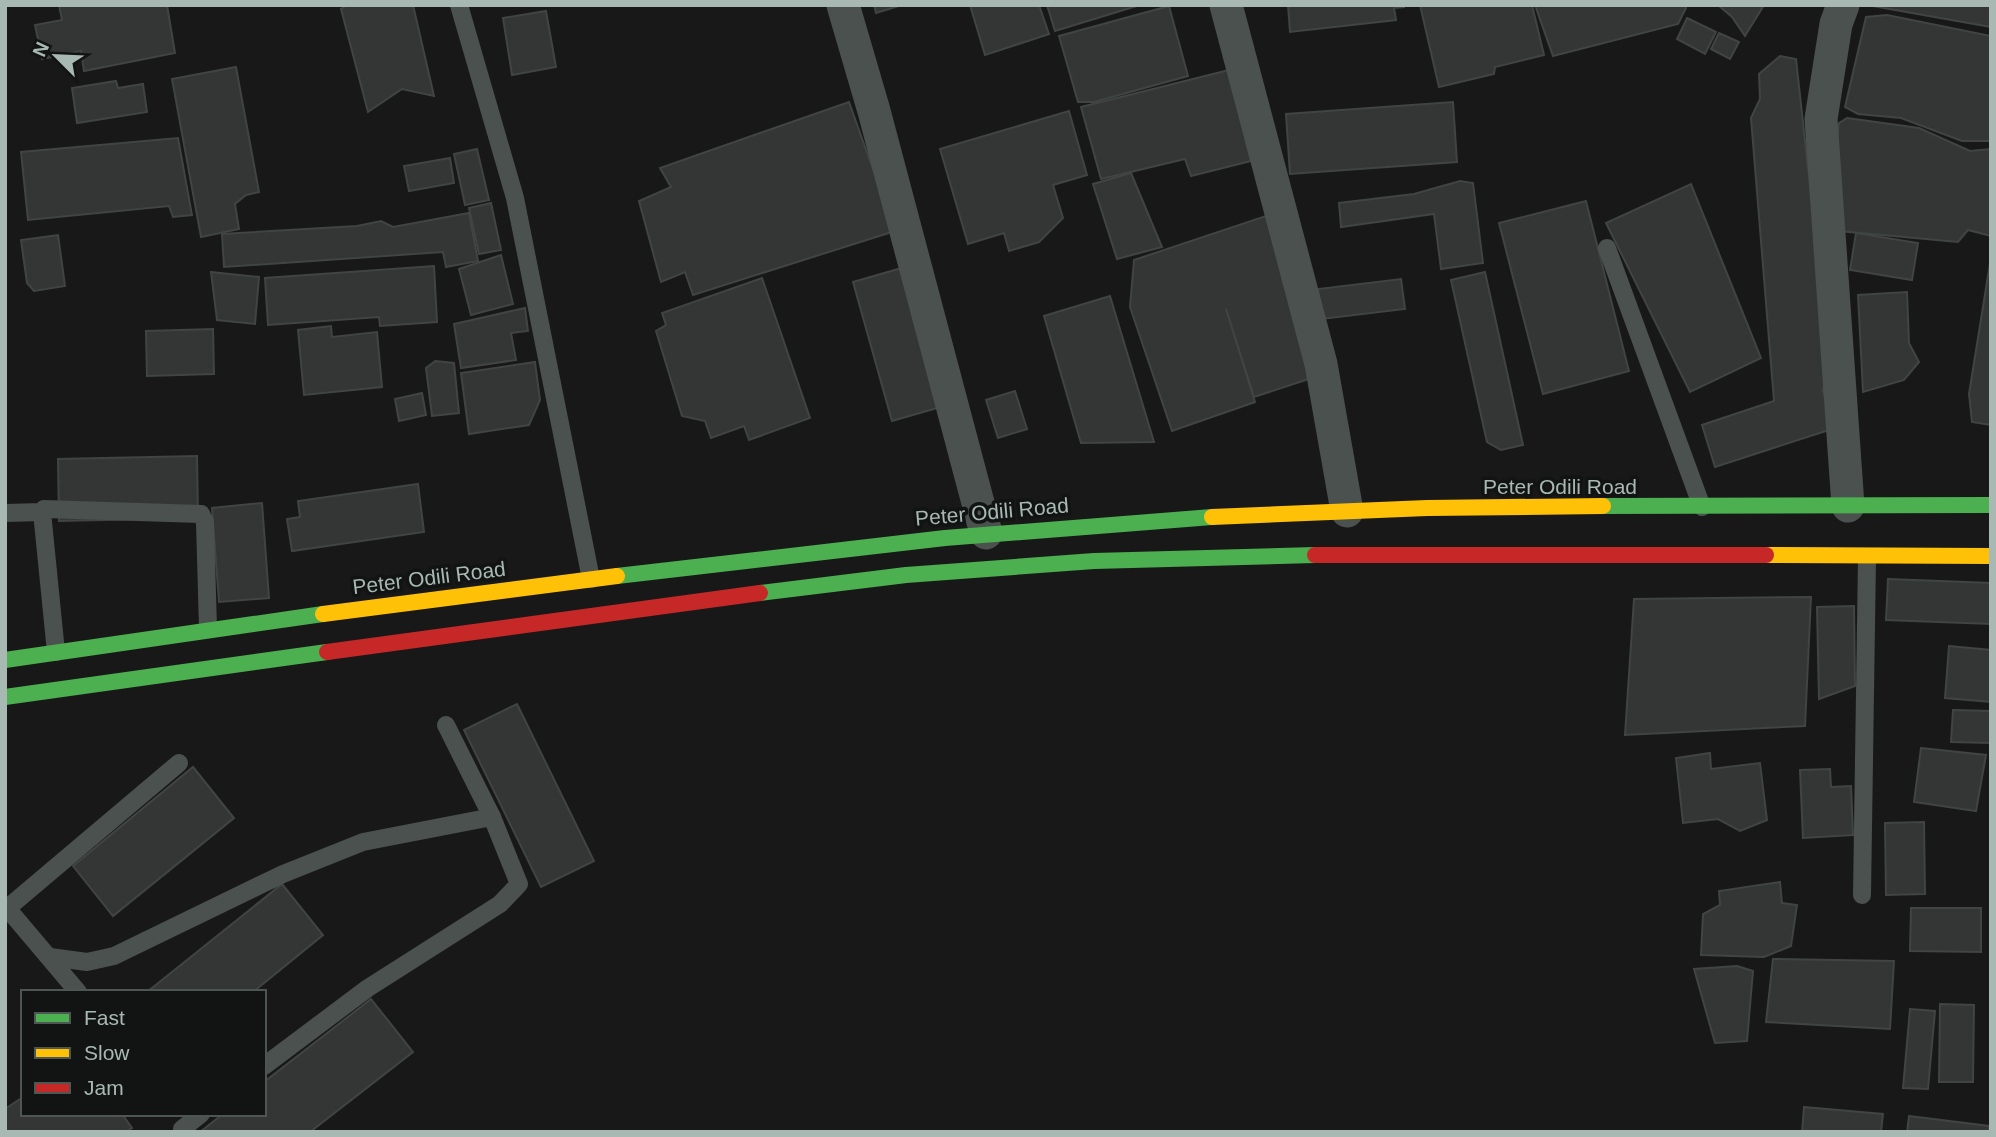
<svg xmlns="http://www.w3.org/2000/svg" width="1996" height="1137" font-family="Helvetica,sans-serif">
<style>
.building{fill:#333635;stroke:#404443;stroke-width:2}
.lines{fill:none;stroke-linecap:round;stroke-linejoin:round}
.lane{stroke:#4b514f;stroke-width:18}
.street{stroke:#4b514f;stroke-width:33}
.fast{stroke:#4caf50;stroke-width:16}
.slow{stroke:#ffc107;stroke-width:16}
.jam{stroke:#c62828;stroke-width:16}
.labels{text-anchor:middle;stroke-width:7;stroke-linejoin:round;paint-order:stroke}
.street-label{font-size:21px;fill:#a8b9b4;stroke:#121414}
</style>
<rect width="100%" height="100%" fill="#181818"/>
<g class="building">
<path d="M 59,5 L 167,5 L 175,53 L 84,71 L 81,51 L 42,59 L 35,25 L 62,20 Z"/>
<path d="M 347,5 L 413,5 L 434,96 L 402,89 L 368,112 L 341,9 Z"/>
<path d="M 874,5 L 902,5 L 876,13 Z"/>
<path d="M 970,5 L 1039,5 L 1049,34 L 985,55 Z"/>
<path d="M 1047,5 L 1140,5 L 1055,31 Z"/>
<path d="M 1288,5 L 1404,5 L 1404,7 L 1394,8 L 1396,20 L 1290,32 Z"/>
<path d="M 1420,5 L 1532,5 L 1544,55 L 1495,67 L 1494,74 L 1439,87 Z"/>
<path d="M 1535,5 L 1685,5 L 1686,8 L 1678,24 L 1553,56 Z"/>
<path d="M 1718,5 L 1764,5 L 1745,36 L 1732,17 Z"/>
<path d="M 1991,5 L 1991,27 L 1872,6 L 1872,5 Z"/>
<path d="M 1169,6 L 1188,76 L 1094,102 L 1078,102 L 1059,36 Z"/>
<path d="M 546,11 L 556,67 L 512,75 L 503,18 Z"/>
<path d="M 1887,15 L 1991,36 L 1991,141 L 1962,141 L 1901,118 L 1858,114 L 1845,107 L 1866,17 Z"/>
<path d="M 1687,18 L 1716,32 L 1705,54 L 1677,39 Z"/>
<path d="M 1719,33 L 1739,42 L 1730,59 L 1711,49 Z"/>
<path d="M 1780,56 L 1796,59 L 1829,359 L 1823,391 L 1835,428 L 1715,467 L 1702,425 L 1774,401 L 1751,118 L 1760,99 L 1759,74 Z"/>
<path d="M 236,67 L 259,192 L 246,195 L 235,204 L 239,229 L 201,237 L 172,79 Z"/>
<path d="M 1229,70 L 1251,161 L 1191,176 L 1185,159 L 1101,179 L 1081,107 Z"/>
<path d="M 116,81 L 118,88 L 143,84 L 147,112 L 77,123 L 72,88 Z"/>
<path d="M 849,102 L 895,231 L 693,295 L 685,272 L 661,282 L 639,201 L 671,187 L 660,168 Z"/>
<path d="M 1453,102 L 1457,162 L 1290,174 L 1286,114 Z"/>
<path d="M 1069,111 L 1087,175 L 1053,185 L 1063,218 L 1039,242 L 1009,251 L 1004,233 L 968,244 L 940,149 Z"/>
<path d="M 1847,118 L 1919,128 L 1970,151 L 1991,149 L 1991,236 L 1968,230 L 1958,242 L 1828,230 L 1839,123 Z"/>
<path d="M 178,138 L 192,215 L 173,217 L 169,206 L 28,220 L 21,152 Z"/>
<path d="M 477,149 L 489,200 L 465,205 L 454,154 Z"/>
<path d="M 450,158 L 454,183 L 409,191 L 404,166 Z"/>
<path d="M 1131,173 L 1162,247 L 1117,259 L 1093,184 Z"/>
<path d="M 1460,181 L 1473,183 L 1483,263 L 1441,269 L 1434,214 L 1341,227 L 1339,203 L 1414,194 Z"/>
<path d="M 1691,184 L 1761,358 L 1690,392 L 1606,223 Z"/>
<path d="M 1586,201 L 1629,371 L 1543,394 L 1499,223 Z"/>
<path d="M 491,203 L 501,250 L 479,254 L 469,208 Z"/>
<path d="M 469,213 L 478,261 L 446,267 L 443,252 L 224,267 L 222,234 L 357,226 L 381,221 L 393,227 Z"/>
<path d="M 1275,213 L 1327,373 L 1254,397 L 1226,309 L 1255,402 L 1172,431 L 1130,307 L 1134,260 Z"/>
<path d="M 1856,233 L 1918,243 L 1912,280 L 1850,270 Z"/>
<path d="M 58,235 L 65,286 L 34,291 L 27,283 L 21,240 Z"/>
<path d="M 501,255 L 513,304 L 471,315 L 459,269 Z"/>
<path d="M 1991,257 L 1991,425 L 1972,422 L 1969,394 Z"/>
<path d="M 434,266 L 437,322 L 380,326 L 379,317 L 268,325 L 265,278 Z"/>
<path d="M 905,267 L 944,406 L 892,421 L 853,282 Z"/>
<path d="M 211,272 L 259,277 L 255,324 L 217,320 Z"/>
<path d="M 1485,272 L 1523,445 L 1501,450 L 1487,442 L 1451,280 Z"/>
<path d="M 762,278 L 810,418 L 749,440 L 744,426 L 711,438 L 705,421 L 682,416 L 656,331 L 666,325 L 662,313 Z"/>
<path d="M 1401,279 L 1405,309 L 1322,319 L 1318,289 Z"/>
<path d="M 1907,292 L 1909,343 L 1919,362 L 1904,380 L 1863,392 L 1858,295 Z"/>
<path d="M 1110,296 L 1154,442 L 1081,443 L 1044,316 Z"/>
<path d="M 525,308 L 528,331 L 511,333 L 516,360 L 461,368 L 454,324 Z"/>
<path d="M 331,326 L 332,337 L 377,332 L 382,387 L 304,395 L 298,330 Z"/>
<path d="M 213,329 L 214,374 L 147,376 L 146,331 Z"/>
<path d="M 435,361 L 454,363 L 459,413 L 432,416 L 426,368 Z"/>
<path d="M 535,362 L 540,400 L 529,425 L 469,434 L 461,373 Z"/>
<path d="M 1015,391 L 1027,429 L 998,438 L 986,400 Z"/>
<path d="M 422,393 L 426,415 L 399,421 L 395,399 Z"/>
<path d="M 197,456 L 198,518 L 59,521 L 58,459 Z"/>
<path d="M 418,484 L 424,532 L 292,551 L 287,519 L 300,517 L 298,501 Z"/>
<path d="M 262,503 L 269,598 L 219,602 L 212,508 Z"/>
<path d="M 1888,579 L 1991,583 L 1991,624 L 1886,620 Z"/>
<path d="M 1811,597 L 1805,726 L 1625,735 L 1634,599 Z"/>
<path d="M 1854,606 L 1855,686 L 1819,699 L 1817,607 Z"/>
<path d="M 1949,646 L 1991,650 L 1991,702 L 1945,698 Z"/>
<path d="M 517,704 L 594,861 L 541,887 L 464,730 Z"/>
<path d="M 1953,710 L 1991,711 L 1990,743 L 1951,742 Z"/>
<path d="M 1921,748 L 1986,755 L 1976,811 L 1914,802 Z"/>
<path d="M 1710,753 L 1711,769 L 1760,763 L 1767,820 L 1740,831 L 1718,819 L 1683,823 L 1676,758 Z"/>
<path d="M 193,767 L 234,818 L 113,916 L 73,866 Z"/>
<path d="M 1830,769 L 1831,787 L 1851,786 L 1853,835 L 1803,838 L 1800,770 Z"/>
<path d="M 1924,822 L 1925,894 L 1886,895 L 1885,823 Z"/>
<path d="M 1780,882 L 1782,903 L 1797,905 L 1791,946 L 1764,957 L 1701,955 L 1703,914 L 1720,905 L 1719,891 Z"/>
<path d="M 282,884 L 323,935 L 253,992 L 147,992 Z"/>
<path d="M 1911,908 L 1981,908 L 1981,952 L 1910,951 Z"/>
<path d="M 1773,959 L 1894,961 L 1890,1029 L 1766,1022 Z"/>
<path d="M 1737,966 L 1753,971 L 1747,1041 L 1715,1043 L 1694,969 Z"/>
<path d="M 371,999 L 413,1052 L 310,1132 L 200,1132 L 223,1114 L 264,1114 L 264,1082 Z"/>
<path d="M 1940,1004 L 1974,1005 L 1973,1082 L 1939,1082 Z"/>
<path d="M 1910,1009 L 1935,1011 L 1928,1089 L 1903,1088 Z"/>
<path d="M 23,1097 L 23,1114 L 122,1114 L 132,1128 L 126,1132 L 5,1132 L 5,1109 Z"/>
<path d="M 1804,1107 L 1883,1114 L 1881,1132 L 1802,1132 Z"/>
<path d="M 1909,1116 L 1989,1126 L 1989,1132 L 1907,1132 Z"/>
</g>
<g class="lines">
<g class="lane">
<path d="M 459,5 L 515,198 L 591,579"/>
<path d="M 1607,248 L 1702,507"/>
<path d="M 42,512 L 56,652"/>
<path d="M 5,513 L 42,512 L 44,509 L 201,514 L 205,522 L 208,629"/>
<path d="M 1862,895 L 1867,558"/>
<path d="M 7,908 L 78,992"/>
<path d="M 5,910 L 179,763"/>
<path d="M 50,957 L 87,962 L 114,956 L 283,874 L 363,842 L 492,817"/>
<path d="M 264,1066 L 368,988 L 500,904 L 519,884 L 492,817 L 446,725"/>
<path d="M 182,1129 L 201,1114"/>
</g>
<g class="street">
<path d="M 843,5 L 874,111 L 986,533"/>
<path d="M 1226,5 L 1321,364 L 1347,511"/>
<path d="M 1843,5 L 1836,24 L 1821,119 L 1848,506"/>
</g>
<g class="fast">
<path d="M 1603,506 L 1991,505"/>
<path d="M 617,576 L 945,538 L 1212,517"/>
<path d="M 760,593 L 906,575 L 1094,561 L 1315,555"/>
<path d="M 5,660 L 323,614"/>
<path d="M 5,697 L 327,652"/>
</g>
<g class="slow">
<path d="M 1212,517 L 1427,508 L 1603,506"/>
<path d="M 1766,555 L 1991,556"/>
<path d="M 323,614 L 617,576"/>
</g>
<g class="jam">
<path d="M 1315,555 L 1766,555"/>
<path d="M 327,652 L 760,593"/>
</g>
</g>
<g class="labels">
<g class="street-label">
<text x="1560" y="494">Peter Odili Road</text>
<text transform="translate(992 512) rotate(-5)" y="7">Peter Odili Road</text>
<text transform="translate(429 578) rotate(-7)" y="7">Peter Odili Road</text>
</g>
</g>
<rect width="1996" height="1137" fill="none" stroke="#a8b9b4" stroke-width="14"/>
<rect x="21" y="990" width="245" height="126" fill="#121414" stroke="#4e5654" stroke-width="2"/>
<rect x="35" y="1013" width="35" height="10" fill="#4caf50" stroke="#4e5654" stroke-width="2"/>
<text x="84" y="1025" font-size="21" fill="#a8b9b4">Fast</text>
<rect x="35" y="1048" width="35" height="10" fill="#ffc107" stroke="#4e5654" stroke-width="2"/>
<text x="84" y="1060" font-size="21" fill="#a8b9b4">Slow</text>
<rect x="35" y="1083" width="35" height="10" fill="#c62828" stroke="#4e5654" stroke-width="2"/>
<text x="84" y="1095" font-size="21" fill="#a8b9b4">Jam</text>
<g transform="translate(56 56) rotate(294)" stroke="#121414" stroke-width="5" paint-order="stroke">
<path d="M0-5L12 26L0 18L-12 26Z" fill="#a8b9b4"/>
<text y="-10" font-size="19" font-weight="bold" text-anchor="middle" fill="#a8b9b4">N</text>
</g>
</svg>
